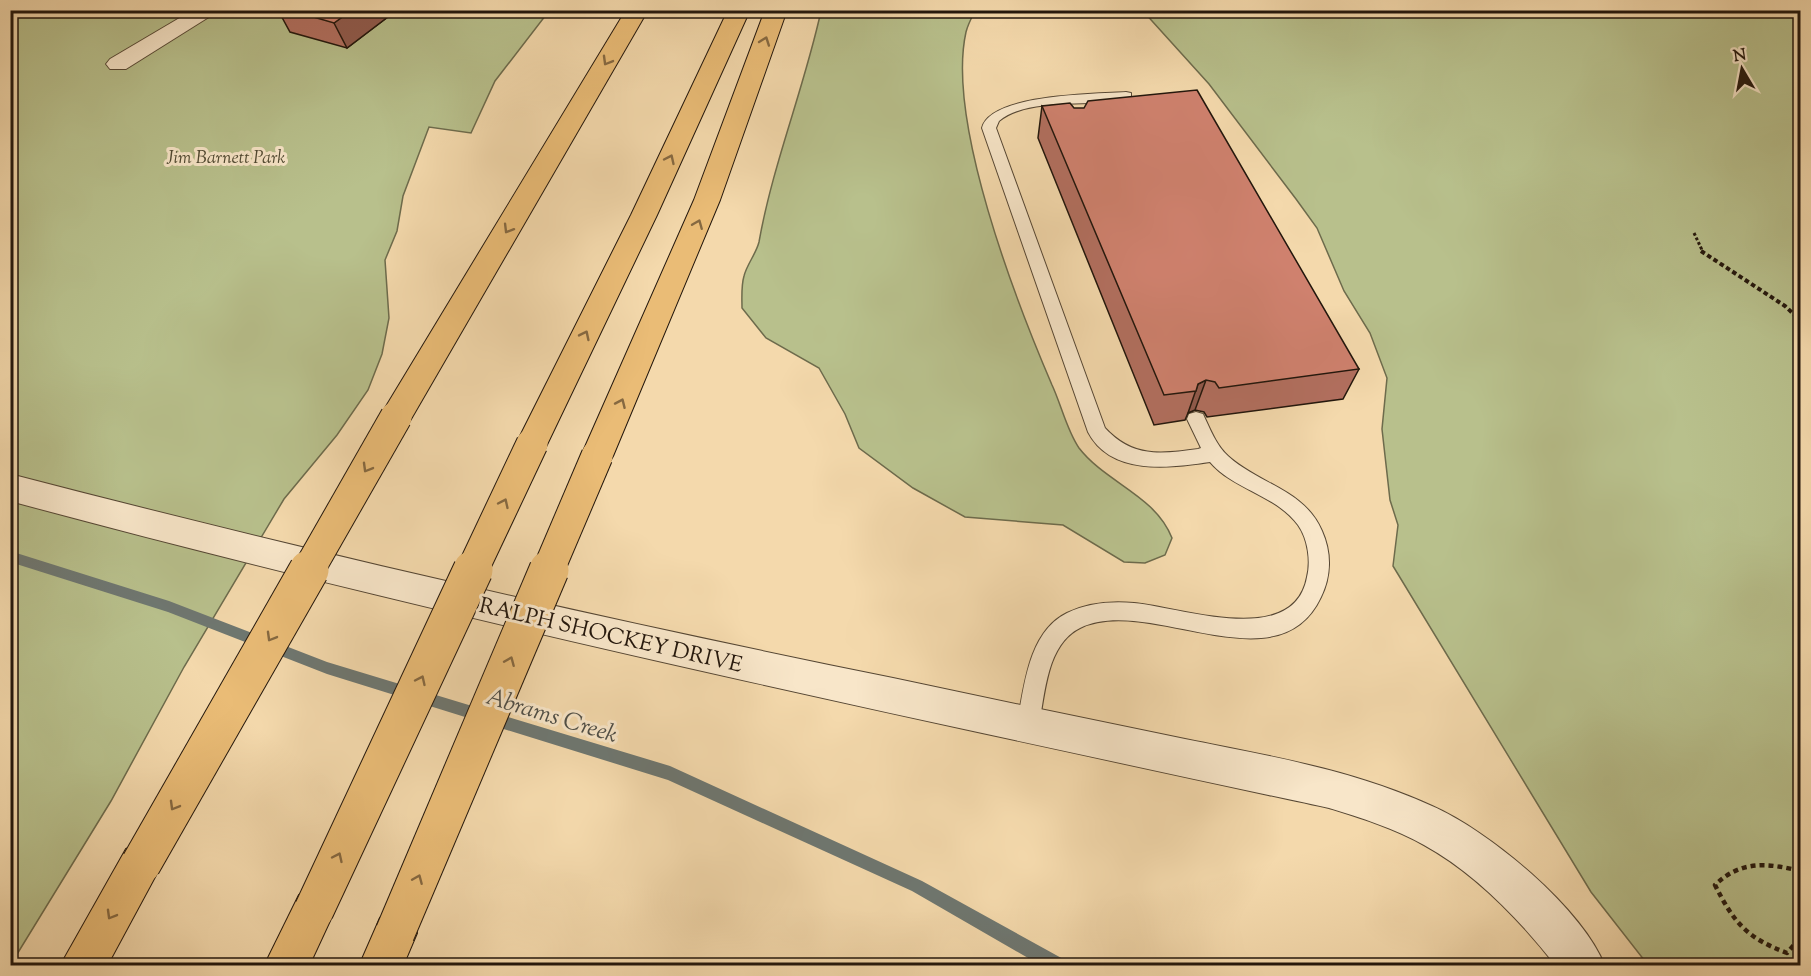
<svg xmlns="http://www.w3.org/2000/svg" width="1811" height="976" font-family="'Sorts Mill Goudy',serif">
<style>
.green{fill:#b8c08c;stroke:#6d6b4c;stroke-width:1.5}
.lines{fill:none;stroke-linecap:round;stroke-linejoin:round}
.stream{fill:#6e7771;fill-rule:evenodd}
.service-casing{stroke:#564734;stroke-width:2}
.minor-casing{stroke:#564734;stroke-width:2}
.motorway-casing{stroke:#22160c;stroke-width:2}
.path-far2{stroke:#22160c;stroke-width:3;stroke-dasharray:3 2;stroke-linecap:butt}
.path-far1{stroke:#22160c;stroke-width:4;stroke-dasharray:4.5 3;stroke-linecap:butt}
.path{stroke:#22160c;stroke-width:4.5;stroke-dasharray:5 4;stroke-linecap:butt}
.service{fill:#f8e6c9;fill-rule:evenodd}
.minor{fill:#f8e6c9;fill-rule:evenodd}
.motorway{fill:#eabc76;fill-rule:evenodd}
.motorway-bridge-far1-casing{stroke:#22160c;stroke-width:33;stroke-linecap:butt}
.motorway-bridge-casing{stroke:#22160c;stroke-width:41;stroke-linecap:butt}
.motorway-bridge-far1{stroke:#eabc76;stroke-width:31}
.motorway-bridge{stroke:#eabc76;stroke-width:39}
.wall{fill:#b26f5f;stroke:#22160c;stroke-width:1.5}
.shaded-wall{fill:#915a4d;stroke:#22160c;stroke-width:1.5}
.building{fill:#cf816e;stroke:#22160c;stroke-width:1.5}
.oneway{stroke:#866941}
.labels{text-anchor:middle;stroke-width:6;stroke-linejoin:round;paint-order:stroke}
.far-park-label{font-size:18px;font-style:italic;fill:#4f4932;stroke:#f8e6c9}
.street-label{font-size:22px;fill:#22160c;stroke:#f8e6c9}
.water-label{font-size:24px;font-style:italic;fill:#4e4e47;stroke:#f8e6c9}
</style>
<rect width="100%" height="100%" fill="#f4d9ac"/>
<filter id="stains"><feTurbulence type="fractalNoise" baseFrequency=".00333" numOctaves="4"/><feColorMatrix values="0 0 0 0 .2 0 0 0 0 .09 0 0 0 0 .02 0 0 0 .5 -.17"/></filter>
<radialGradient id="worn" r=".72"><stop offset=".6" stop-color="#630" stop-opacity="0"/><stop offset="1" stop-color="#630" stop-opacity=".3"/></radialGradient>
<g class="green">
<path d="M 11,11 L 549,11 L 495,81 L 471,133 L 429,127 L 403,196 L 397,231 L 385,260 L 389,318 L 382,354 L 368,390 L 337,435 L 284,499 L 184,667 L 111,801 L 11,964 Z"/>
<path d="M 821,11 L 975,11 C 972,17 968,24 966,32 C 946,121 1016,301 1052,385 C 1061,404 1067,431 1079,448 C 1106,483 1155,495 1172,538 L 1165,555 L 1145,563 L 1124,562 L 1063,525 L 965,517 L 913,488 L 859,448 L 845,414 L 819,368 L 766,338 L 742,308 C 742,298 741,286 744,276 C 747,264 756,254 759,242 C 773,163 804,89 821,11 Z"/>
<path d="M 1143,11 L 1800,11 L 1800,965 L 1648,965 L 1591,892 L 1393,566 L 1398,525 L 1390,500 L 1382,429 L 1387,378 L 1370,333 L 1344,291 L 1317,228 L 1296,199 L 1209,84 Z"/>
</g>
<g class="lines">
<path class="stream" d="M 10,551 L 169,601 L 327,662 L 670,766 L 922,881 L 1065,960 L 1067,966 L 1042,966 L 912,891 L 668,780 L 327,674 L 168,612 L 10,562 Z"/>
<defs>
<path id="service" d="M 1126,92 L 1131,93 L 1131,99 C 1094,108 1029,96 999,121 L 996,128 L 1105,428 C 1133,458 1160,454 1198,449 L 1201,448 L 1187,419 L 1189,414 L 1196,412 L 1203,414 C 1210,429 1216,445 1228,456 C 1260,485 1304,489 1322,531 C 1332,553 1331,577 1321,597 C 1278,689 1148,594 1080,628 C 1047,644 1045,693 1039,725 L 1036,733 L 1028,736 L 1020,733 L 1017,725 C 1024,688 1028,632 1067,613 C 1087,603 1112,601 1134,603 C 1181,607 1294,649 1307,577 C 1311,561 1308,539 1298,525 C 1276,495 1234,490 1210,462 C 1169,468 1111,476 1088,432 L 982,128 C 990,94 1095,94 1126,92 Z"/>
<g id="minor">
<path d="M 193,10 L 220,10 L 126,69 L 110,69 L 106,64 L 110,59 Z"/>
<path d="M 10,474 C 302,550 597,618 893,678 C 990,699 1088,719 1185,739 C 1270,756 1353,770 1432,806 C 1489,831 1581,907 1605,966 L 1556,966 C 1520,920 1475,873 1424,845 C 1394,828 1361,818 1329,808 C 888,713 446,619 10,501 Z"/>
</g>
<g id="motorway">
<path d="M 626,10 L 648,10 L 407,426 L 396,429 L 385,426 L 380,417 L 385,408 Z"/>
<path d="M 728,10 L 750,10 L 657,215 L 543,453 L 532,457 L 521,453 L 516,444 L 631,215 Z"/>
<path d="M 765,10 L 787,10 L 720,200 L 613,456 L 608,465 L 597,469 L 586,465 L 581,456 L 694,200 Z"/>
<path d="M 141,843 L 156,849 L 162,864 L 107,966 L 60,966 L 126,849 Z"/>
<path d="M 314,889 L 329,895 L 335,910 L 309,966 L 264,966 L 299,895 Z"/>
<path d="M 395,911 L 410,918 L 417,933 L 403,966 L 359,966 L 380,918 Z"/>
</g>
</defs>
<use href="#service" class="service-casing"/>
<use href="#minor" class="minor-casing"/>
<use href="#motorway" class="motorway-casing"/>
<path class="path-far2" d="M 1694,233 L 1703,252"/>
<path class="path-far1" d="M 1701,251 L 1785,306 L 1800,320"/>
<path class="path" d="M 1800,871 C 1768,863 1741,860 1715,885 C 1734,923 1747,938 1787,953 L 1800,938"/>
<use href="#service" class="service"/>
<use href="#minor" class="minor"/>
<use href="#motorway" class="motorway"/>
<defs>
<g id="motorway-bridge-far1">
<path d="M 308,571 L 396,417"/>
<path d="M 472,571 L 532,444"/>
<path d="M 548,571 L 597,456"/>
</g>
<g id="motorway-bridge">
<path d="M 141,864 L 309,570"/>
<path d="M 314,910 L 473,570"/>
<path d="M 395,933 L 549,570"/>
</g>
</defs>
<use href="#motorway-bridge-far1" class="motorway-bridge-far1-casing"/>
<use href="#motorway-bridge" class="motorway-bridge-casing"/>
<use href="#motorway-bridge-far1" class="motorway-bridge-far1"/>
<use href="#motorway-bridge" class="motorway-bridge"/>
</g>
<g class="wall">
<path d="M 278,10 L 397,10 L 347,48 L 290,32 Z"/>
<path d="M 1042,106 L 1359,369 L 1343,399 L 1207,417 L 1204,412 L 1195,410 L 1188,413 L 1185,420 L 1154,425 L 1038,138 Z"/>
</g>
<g class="shaded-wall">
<path d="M 352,10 L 397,10 L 347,48 L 334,23 Z"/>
<path d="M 1206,380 L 1195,410 L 1188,413 L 1198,384 Z"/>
</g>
<g class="building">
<path d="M 289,10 L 352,10 L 334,23 Z"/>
<path d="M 1197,90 L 1359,369 L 1219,388 L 1215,382 L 1206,380 L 1198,384 L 1196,391 L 1164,395 L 1042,106 L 1070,103 L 1074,108 L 1084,108 L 1088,101 Z"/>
</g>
<defs><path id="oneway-chevron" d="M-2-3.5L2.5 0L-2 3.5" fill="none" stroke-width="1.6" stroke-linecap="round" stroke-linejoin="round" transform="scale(1.5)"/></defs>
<g class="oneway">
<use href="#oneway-chevron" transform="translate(765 41) rotate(-70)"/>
<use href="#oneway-chevron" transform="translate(607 61) rotate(120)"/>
<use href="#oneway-chevron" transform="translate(670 159) rotate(-65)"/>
<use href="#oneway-chevron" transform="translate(698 224) rotate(-68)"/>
<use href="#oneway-chevron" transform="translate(508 229) rotate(121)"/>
<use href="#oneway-chevron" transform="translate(585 335) rotate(-64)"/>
<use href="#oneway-chevron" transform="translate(621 403) rotate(-66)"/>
<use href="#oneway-chevron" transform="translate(367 468) rotate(120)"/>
<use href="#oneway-chevron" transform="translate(504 503) rotate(-65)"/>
<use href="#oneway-chevron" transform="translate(271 637) rotate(120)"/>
<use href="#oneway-chevron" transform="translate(510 661) rotate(-67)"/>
<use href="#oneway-chevron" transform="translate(421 680) rotate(-65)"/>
<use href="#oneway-chevron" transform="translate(174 806) rotate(120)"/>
<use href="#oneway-chevron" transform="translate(338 857) rotate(-65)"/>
<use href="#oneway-chevron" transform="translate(418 879) rotate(-67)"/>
<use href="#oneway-chevron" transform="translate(111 915) rotate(120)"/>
</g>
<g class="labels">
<g class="far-park-label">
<text x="226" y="163">Jim Barnett Park</text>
</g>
<g class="street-label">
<text transform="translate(611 634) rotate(13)" y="8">RALPH SHOCKEY DRIVE</text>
</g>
<g class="water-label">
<text transform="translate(552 715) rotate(17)" y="8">Abrams Creek</text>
</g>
</g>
<rect width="1811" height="976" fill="none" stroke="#f4d9ac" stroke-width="36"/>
<rect x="12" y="12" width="1787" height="952" fill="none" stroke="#22160c" stroke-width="3"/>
<rect x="18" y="18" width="1775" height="940" fill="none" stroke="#22160c" stroke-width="1.5"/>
<g transform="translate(1742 69) rotate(350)" stroke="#f8e6c9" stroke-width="4.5" paint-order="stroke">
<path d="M0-4.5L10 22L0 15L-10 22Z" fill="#22160c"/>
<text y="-9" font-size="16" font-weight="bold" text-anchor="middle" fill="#22160c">N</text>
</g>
<rect width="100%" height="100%" filter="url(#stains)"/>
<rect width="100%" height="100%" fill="url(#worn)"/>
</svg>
